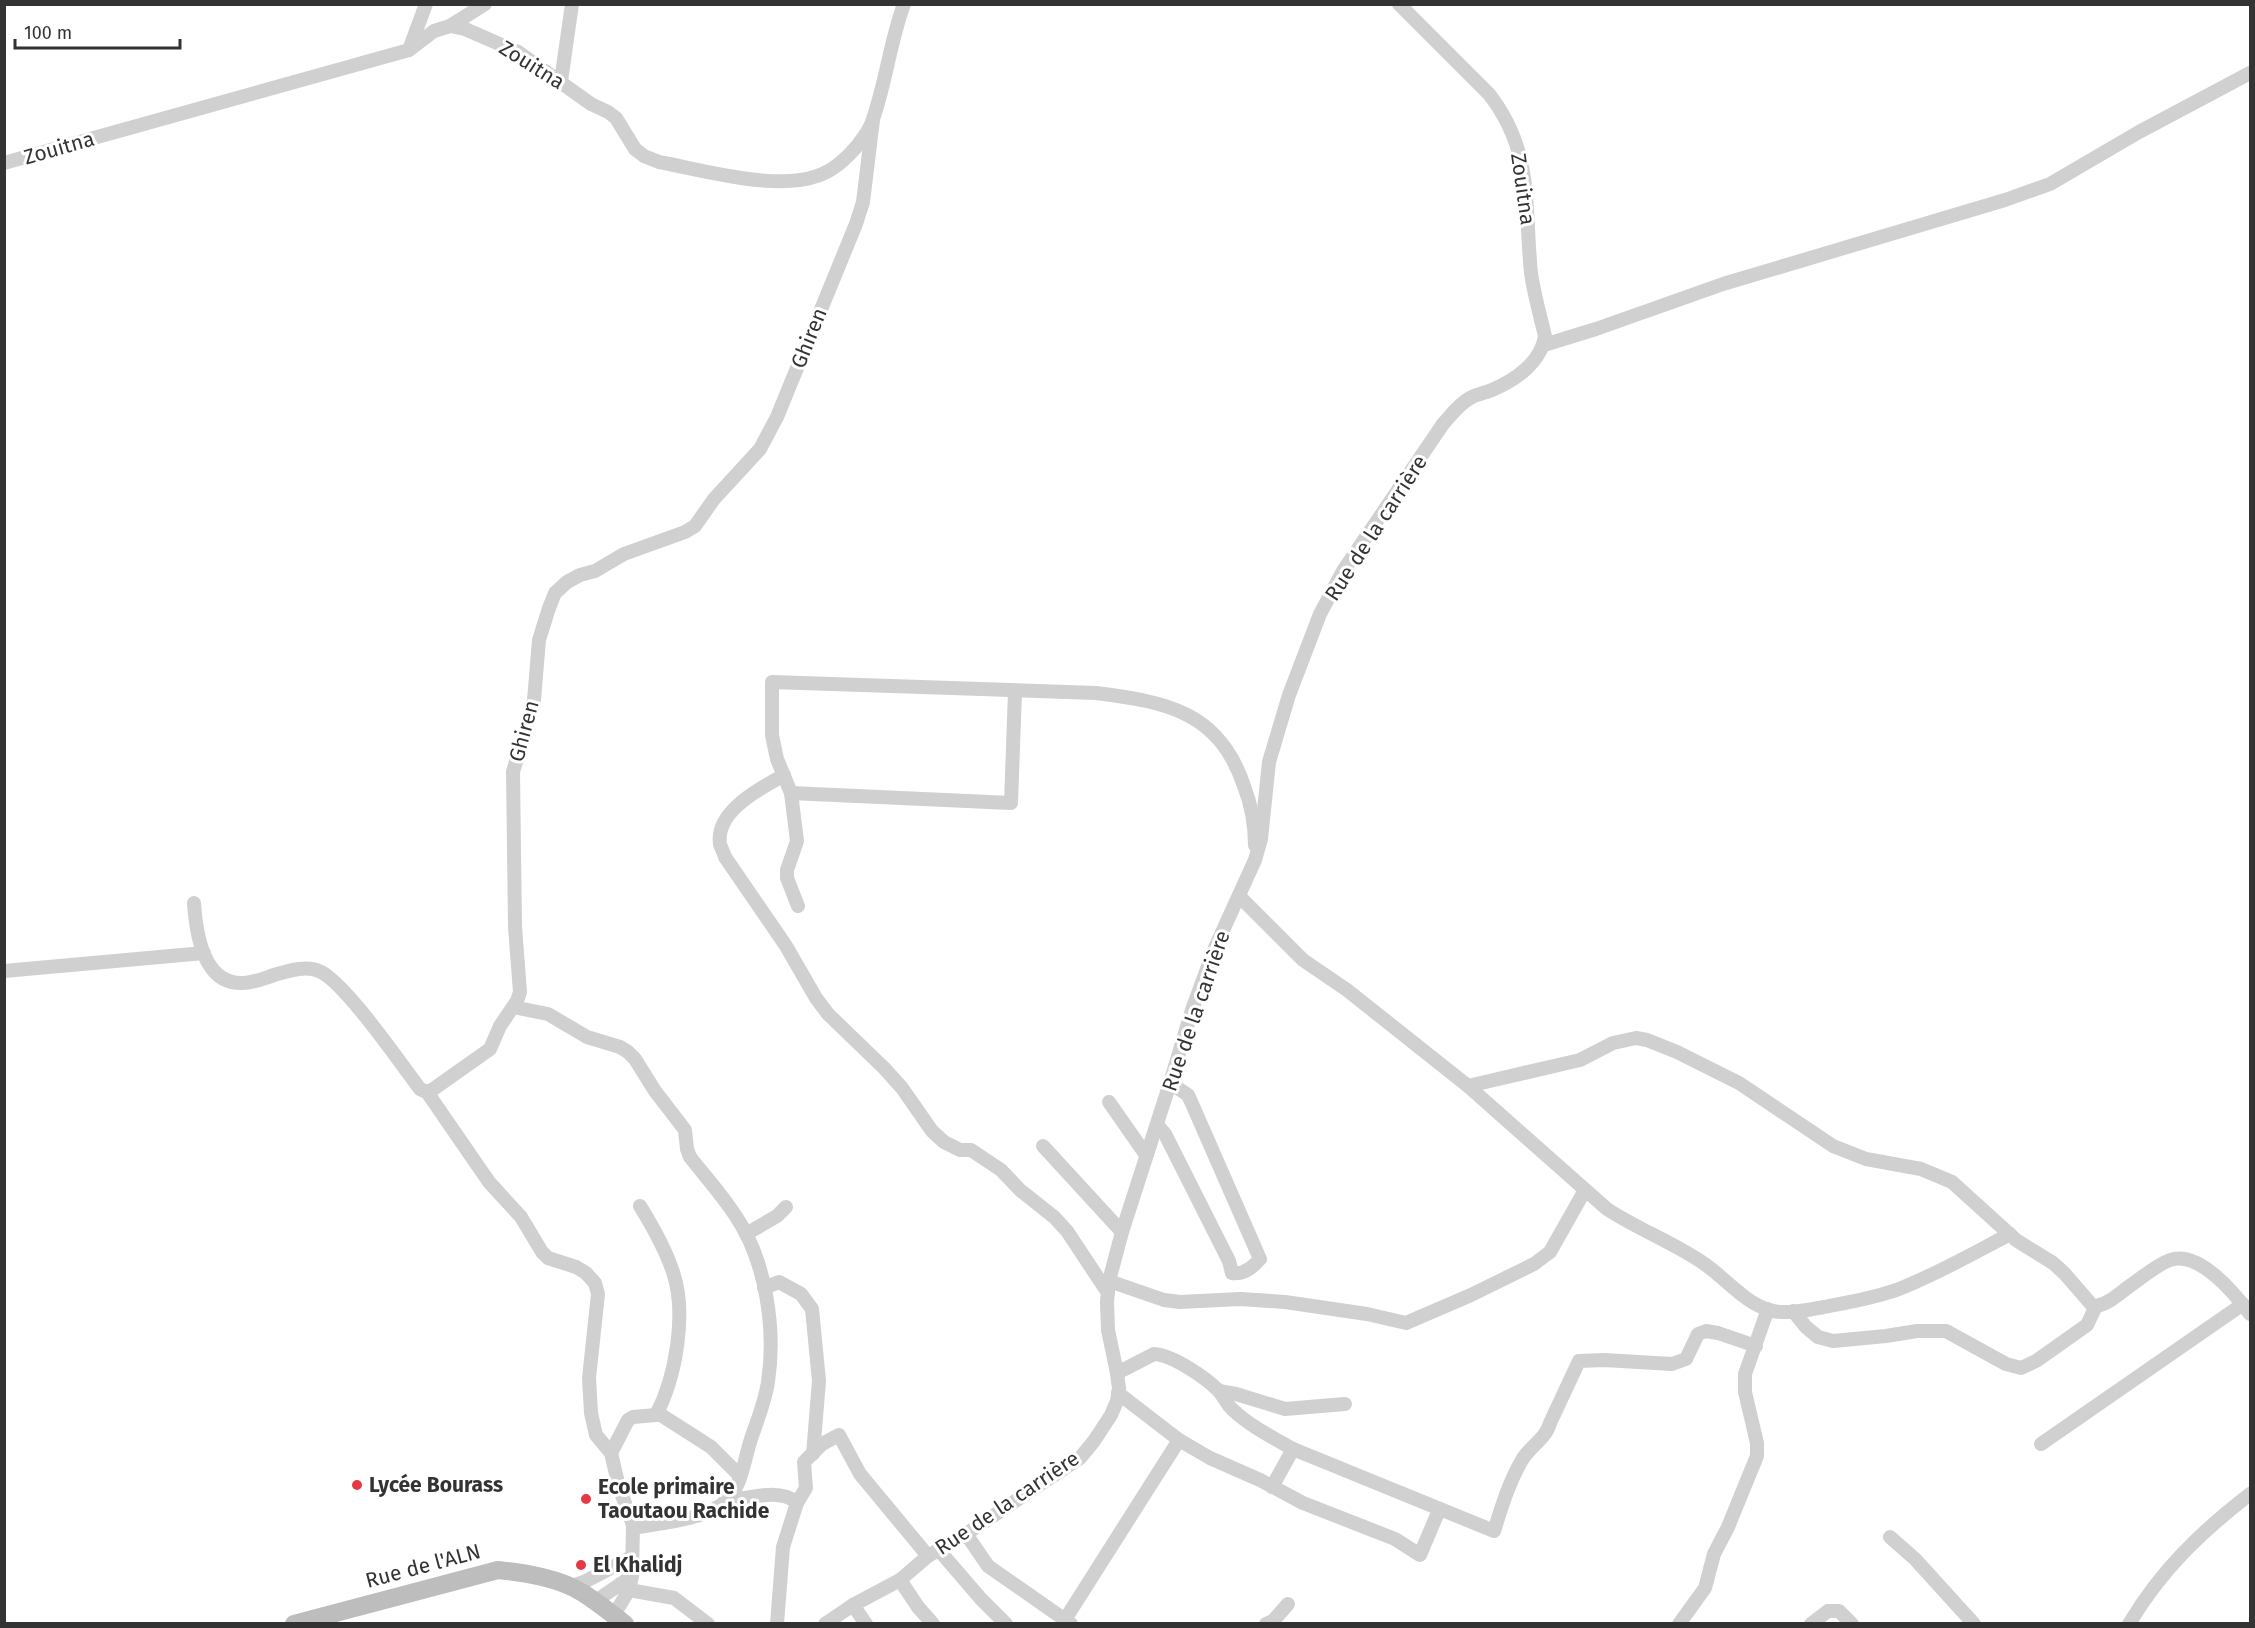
<svg xmlns="http://www.w3.org/2000/svg" width="2255" height="1628" font-family="'Fira Sans',sans-serif">
<style>
.lines{fill:none;stroke-linecap:round;stroke-linejoin:round}
.street{stroke:#d0d0d0;stroke-width:14}
.secondary{stroke:#bdbdbd;stroke-width:18}
.poi-dot{fill:#e63946;stroke:#fff;stroke-width:2}
.labels{text-anchor:middle;stroke-width:6;stroke-linejoin:round;paint-order:stroke}
.street-label{font-size:21px;fill:#333;stroke:#fff}
.poi-label{font-size:21px;font-weight:bold;fill:#333;stroke:#fff;text-anchor:start}
</style>
<rect width="100%" height="100%" fill="#fff"/>
<g class="lines">
<g class="street">
<path d="M 450,26 L 485,4"/>
<path d="M 409,50 L 426,4"/>
<path d="M 561,81 L 572,4"/>
<path d="M 4,163 L 409,50 L 434,31 L 450,26 L 465,29 L 518,52 L 591,104 L 608,112 L 616,118 L 635,149 L 644,156 L 659,162 C 702,170 776,191 817,176 C 833,171 846,159 857,146 C 863,138 870,130 873,119 C 886,82 890,42 904,4"/>
<path d="M 1544,345 L 1596,329 L 1723,284 L 2005,200 L 2050,184 L 2139,132 L 2250,73"/>
<path d="M 784,775 C 761,788 715,811 720,844 C 721,848 724,853 725,857 L 786,946 L 816,998 L 828,1014 L 884,1068 L 902,1088 L 932,1131 L 944,1142 L 960,1150 L 971,1150 L 1001,1170 L 1020,1190 L 1054,1217 L 1067,1231 L 1108,1293"/>
<path d="M 791,793 L 1011,803 L 1015,692"/>
<path d="M 1239,896 L 1303,960 L 1347,990 L 1468,1086 L 1580,1060 L 1613,1043 L 1636,1038 L 1647,1040 L 1677,1052 L 1739,1083 L 1833,1146 L 1866,1159 L 1921,1169 L 1952,1182 L 2016,1240 L 2053,1263 L 2064,1273 L 2091,1304 L 2096,1306 C 2109,1304 2120,1293 2131,1285 C 2143,1277 2156,1265 2170,1260 C 2199,1250 2235,1294 2250,1314"/>
<path d="M 194,903 C 196,933 203,985 243,983 C 253,983 265,978 274,975 C 288,971 306,965 319,971 C 344,981 401,1064 420,1089 L 427,1092 L 432,1090 L 490,1049 L 500,1026 L 517,1001 L 520,992 L 515,927 L 513,772 L 534,700 L 539,640 L 549,608 L 555,593 L 567,582 L 580,575 L 595,571 L 624,554 L 685,532 L 695,526 L 714,499 L 760,449 L 777,417 L 856,224 L 863,202 L 873,120"/>
<path d="M 798,906 L 787,878 L 787,870 L 797,841 L 791,793 L 777,759 L 772,735 L 772,682 L 1096,693 C 1166,702 1219,711 1244,786 C 1251,804 1255,825 1255,845"/>
<path d="M 4,971 L 204,953"/>
<path d="M 513,1007 L 548,1014 L 587,1037 L 620,1047 L 628,1052 L 635,1059 L 655,1091 L 685,1130 L 687,1149 L 690,1157 C 705,1176 722,1195 735,1215 C 766,1260 776,1329 768,1382 C 765,1402 757,1421 751,1439 C 744,1460 742,1487 725,1502 C 704,1520 660,1523 633,1528"/>
<path d="M 1468,1086 L 1607,1209 C 1639,1230 1675,1243 1706,1265 C 1727,1280 1744,1302 1769,1310 C 1786,1315 1807,1310 1824,1307 C 1849,1302 1875,1298 1899,1289 C 1937,1274 1974,1253 2010,1234"/>
<path d="M 427,1092 L 489,1182 L 521,1217 L 542,1252 L 548,1258 L 576,1267 L 586,1273 L 595,1283 L 598,1294 L 589,1378 L 591,1413 L 596,1435 L 611,1453 L 619,1487 L 633,1525 L 632,1576 L 629,1590 L 614,1615"/>
<path d="M 1109,1102 L 1146,1155"/>
<path d="M 1157,1125 L 1165,1134 L 1229,1261 L 1232,1273 C 1243,1275 1253,1267 1260,1259 L 1193,1106 L 1188,1095 L 1170,1083"/>
<path d="M 1043,1146 L 1122,1232"/>
<path d="M 746,1234 L 777,1216 L 786,1207"/>
<path d="M 1109,1281 L 1164,1300 L 1180,1302 L 1240,1299 L 1285,1302 L 1367,1314 L 1406,1323 L 1471,1295 L 1534,1264 L 1550,1252 L 1585,1190"/>
<path d="M 764,1288 L 779,1282 L 801,1294 L 812,1309 L 819,1381 L 813,1454"/>
<path d="M 1793,1311 L 1806,1327 L 1818,1337 L 1833,1341 L 1886,1336 L 1917,1331 L 1946,1331 L 2006,1364 L 2021,1368 L 2036,1361 L 2087,1325 L 2096,1306"/>
<path d="M 1117,1373 L 1154,1354 C 1173,1355 1206,1378 1219,1391 C 1224,1397 1227,1405 1233,1410 C 1250,1426 1272,1437 1293,1449 L 1272,1487"/>
<path d="M 1219,1391 L 1236,1394 L 1285,1409 L 1345,1404"/>
<path d="M 1118,1393 L 1179,1440 L 1210,1458 L 1260,1480 L 1303,1503 L 1395,1539 L 1420,1555 L 1439,1510"/>
<path d="M 656,1415 L 661,1415 L 711,1447 L 740,1476"/>
<path d="M 2041,1444 L 2243,1304"/>
<path d="M 1293,1449 L 1494,1531 C 1502,1506 1509,1482 1522,1460 C 1530,1446 1546,1439 1550,1423 L 1579,1361 L 1604,1360 L 1672,1364 L 1686,1359 L 1698,1334 L 1706,1331 L 1718,1333 L 1756,1346"/>
<path d="M 611,1453 L 628,1420 L 633,1417 L 656,1415 C 676,1377 687,1313 673,1272 C 665,1248 653,1227 640,1206"/>
<path d="M 725,1501 C 746,1499 780,1487 797,1503"/>
<path d="M 966,1534 L 988,1566 L 1071,1624"/>
<path d="M 1890,1537 L 1915,1559 L 1974,1624"/>
<path d="M 938,1549 L 981,1599 L 1006,1624"/>
<path d="M 900,1580 L 918,1607 L 933,1624"/>
<path d="M 620,1584 L 629,1590 L 674,1598 L 708,1624"/>
<path d="M 569,1587 L 584,1582 L 632,1557"/>
<path d="M 594,1602 L 628,1579"/>
<path d="M 853,1605 L 866,1624"/>
<path d="M 1066,1618 L 1179,1440"/>
<path d="M 777,1624 L 783,1547 L 797,1503 L 806,1488 L 804,1462 L 822,1444 L 839,1435 L 860,1474 L 928,1556"/>
<path d="M 825,1624 L 853,1605 L 900,1580 L 928,1556 L 966,1534 L 1080,1458 L 1094,1441 L 1111,1415 L 1117,1401 L 1119,1388 L 1117,1373 L 1108,1330 L 1107,1302 L 1109,1281 L 1122,1232 L 1170,1083 L 1192,1010 L 1214,950 L 1255,860 L 1261,839 L 1269,762 L 1289,695 L 1320,614 L 1343,571 L 1443,424 C 1451,415 1459,404 1470,398 C 1477,394 1485,393 1492,390 C 1516,380 1541,362 1545,336 C 1540,315 1534,294 1531,273 C 1524,205 1534,152 1489,94 L 1399,4"/>
<path d="M 1266,1624 L 1273,1621 L 1288,1604"/>
<path d="M 1679,1624 L 1705,1588 L 1714,1554 L 1728,1527 L 1757,1456 L 1757,1443 L 1745,1392 L 1745,1374 L 1768,1309"/>
<path d="M 1811,1624 L 1828,1611 L 1839,1611 L 1852,1624"/>
<path d="M 2129,1624 C 2161,1570 2201,1532 2250,1494"/>
</g>
<path class="secondary" d="M 294,1624 L 498,1570 C 526,1573 559,1578 583,1593 C 597,1602 611,1613 625,1624"/>
</g>
<g class="poi-dot">
<circle cx="357" cy="1485" r="6"/>
<circle cx="586" cy="1499" r="6"/>
<circle cx="581" cy="1565" r="6"/>
</g>
<g class="labels">
<g class="street-label">
<text transform="translate(532 65) rotate(32)" y="7">Zouitna</text>
<text transform="translate(59 148) rotate(-16)" y="7">Zouitna</text>
<text transform="translate(1523 189) rotate(82)" y="7">Zouitna</text>
<text transform="translate(809 338) rotate(-68)" y="7">Ghiren</text>
<text transform="translate(1376 528) rotate(-57)" y="7">Rue de la carrière</text>
<text transform="translate(524 731) rotate(-75)" y="7">Ghiren</text>
<text transform="translate(1196 1011) rotate(-71)" y="7">Rue de la carrière</text>
<text transform="translate(1007 1503) rotate(-34)" y="7">Rue de la carrière</text>
<text transform="translate(423 1566) rotate(-15)" y="7">Rue de l'ALN</text>
</g>
<g class="poi-label">
<text x="369" y="1492">Lycée Bourass</text>
<text x="598" y="1494">Ecole primaire<tspan x="598" dy="24">Taoutaou Rachide</tspan></text>
<text x="593" y="1572">El Khalidj</text>
</g>
</g>
<rect width="2255" height="1628" fill="none" stroke="#333333" stroke-width="12"/>
<path d="M15 39v9h165v-9" fill="none" stroke="#333333" stroke-width="3"/>
<text x="24" y="39" font-size="18" fill="#333333" stroke="#ffffff" stroke-width="4.5" paint-order="stroke">100 m</text>
</svg>
